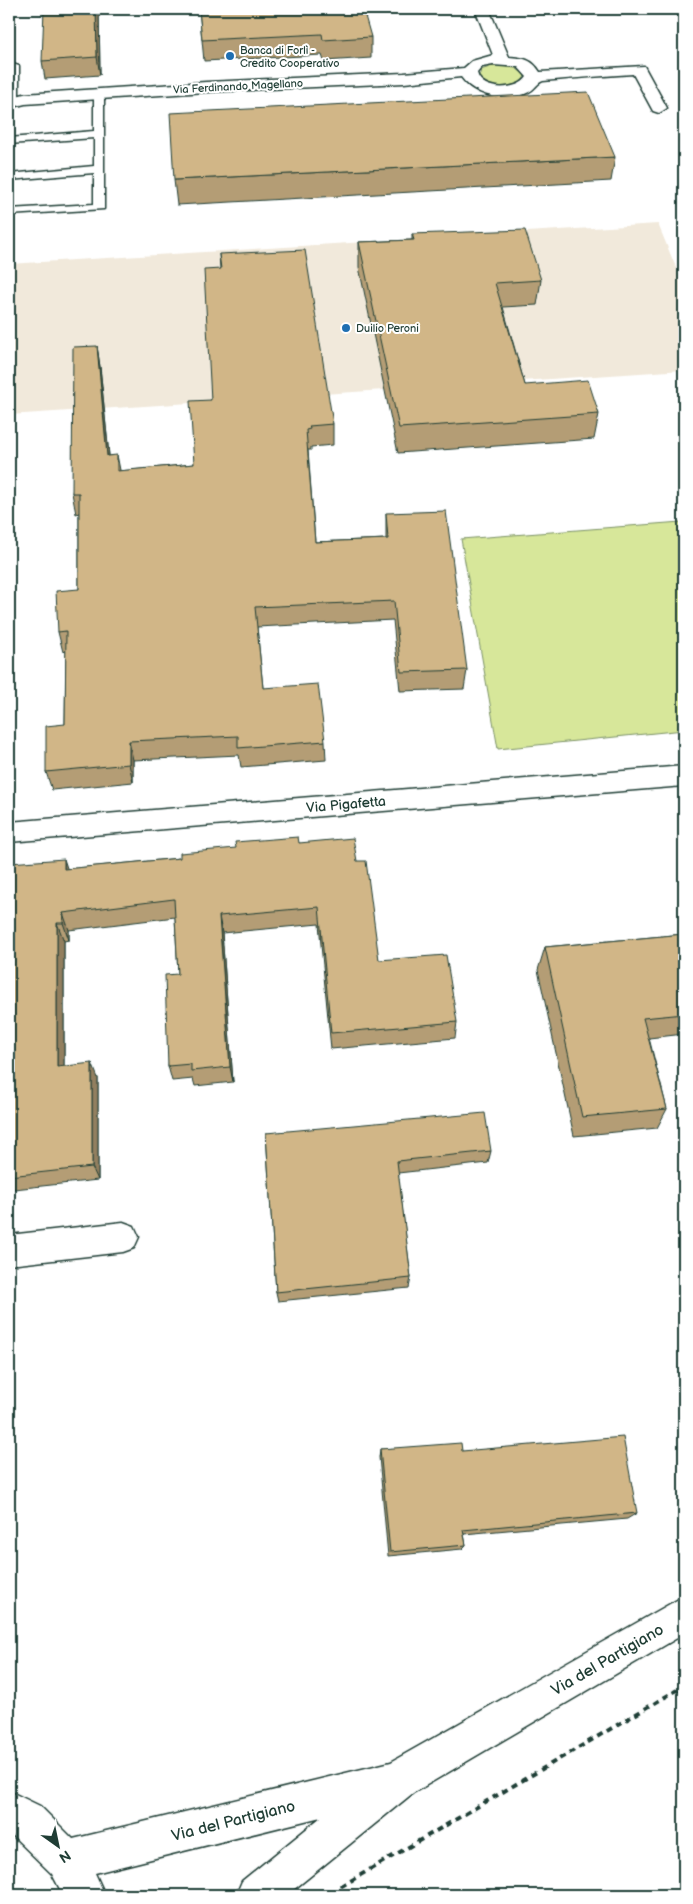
<svg xmlns="http://www.w3.org/2000/svg" width="693" height="1904" font-family="'Balsamiq Sans',sans-serif">
<style>
.built{fill:#f1e9db}
.green{fill:#d7e79a;stroke:#7b9267}
.lines{fill:none;stroke-linecap:round;stroke-linejoin:round}
.service-casing{stroke:#1f3d34;stroke-width:3}
.minor-casing{stroke:#1f3d34;stroke-width:3}
.secondary-casing{stroke:#1f3d34;stroke-width:3}
.path{stroke:#1f3d34;stroke-width:4;stroke-dasharray:6 5;stroke-linecap:butt}
.service{fill:#fff;fill-rule:evenodd}
.minor{fill:#fff;fill-rule:evenodd}
.secondary{fill:#fff;fill-rule:evenodd}
.wall{fill:#b49d74;stroke:#1f3d34}
.shaded-wall{fill:#927f5e;stroke:#1f3d34}
.building{fill:#d1b687;stroke:#1f3d34}
.poi-dot{fill:#1f6fb2;stroke:#fff;stroke-width:2}
.labels{text-anchor:middle;stroke-width:4;stroke-linejoin:round;paint-order:stroke}
.far-poi-label{font-size:11px;fill:#1f3d34;stroke:#fff;text-anchor:start}
.far-street-label{font-size:11px;fill:#1f3d34;stroke:#fff}
.street-label{font-size:14px;fill:#1f3d34;stroke:#fff}
.near-street-label{font-size:16px;fill:#1f3d34;stroke:#fff}
</style>
<rect width="100%" height="100%" fill="#fff"/>
<filter id="ink" filterUnits="userSpaceOnUse"><feTurbulence type="fractalNoise" baseFrequency=".02" numOctaves="2"/><feDisplacementMap in="SourceGraphic" scale="10" xChannelSelector="R" yChannelSelector="G"/><feConvolveMatrix kernelMatrix="1 2 1 2 8 2 1 2 1" color-interpolation-filters="sRGB"/></filter>
<g filter="url(#ink)">
<path class="built" d="M 658,224 L 684,287 L 684,370 L 9,415 L 9,264 Z"/>
<g class="green">
<path d="M 498,64 L 513,66 L 525,75 L 524,78 C 514,90 489,89 479,77 L 481,70 Z"/>
<path d="M 681,522 L 684,532 L 684,730 L 498,749 L 461,539 Z"/>
</g>
<g class="lines">
<defs>
<g id="service">
<path d="M 9,63 L 19,66 L 19,101 L 14,104 L 9,101 Z"/>
<path d="M 99,91 L 104,94 L 104,209 L 9,215 L 9,209 L 94,204 L 94,173 L 9,180 L 9,174 L 94,166 L 94,138 L 9,144 L 9,138 L 94,131 L 94,94 Z"/>
</g>
<g id="minor">
<path d="M 475,9 L 489,9 L 509,57 C 523,58 532,59 540,72 L 644,66 L 667,108 L 659,113 L 653,111 L 633,74 C 603,76 573,78 543,81 C 538,82 535,89 529,92 C 508,103 475,97 461,77 L 404,83 L 206,92 L 25,104 L 9,108 L 9,98 L 24,94 L 206,82 L 404,73 L 464,68 L 472,61 L 493,55 ZM 493,65 L 518,67 L 527,77 C 518,91 481,92 477,73 L 482,67 Z"/>
<path d="M 684,766 L 684,786 L 9,842 L 9,822 Z"/>
<path d="M 123,1222 L 134,1226 L 139,1237 L 134,1248 L 123,1252 L 9,1265 L 9,1235 Z"/>
</g>
<path id="secondary" d="M 684,1596 L 684,1634 L 413,1793 L 287,1895 L 236,1895 L 242,1881 L 321,1817 L 95,1873 L 105,1895 L 63,1895 L 52,1874 L 9,1832 L 9,1791 L 40,1806 L 73,1839 L 391,1762 Z"/>
</defs>
<use href="#service" class="service-casing"/>
<use href="#minor" class="minor-casing"/>
<use href="#secondary" class="secondary-casing"/>
<path class="path" d="M 334,1895 L 340,1887 L 684,1686"/>
<use href="#service" class="service"/>
<use href="#minor" class="minor"/>
<use href="#secondary" class="secondary"/>
</g>
<g class="wall">
<path d="M 99,9 L 100,75 L 45,79 L 42,61 Z"/>
<path d="M 199,9 L 371,37 L 371,58 L 324,61 L 322,55 L 204,61 Z"/>
<path d="M 615,157 L 611,181 L 177,205 L 174,180 Z"/>
<path d="M 412,234 L 541,280 L 537,305 L 503,307 L 525,385 L 599,414 L 594,439 L 398,453 L 359,267 L 359,242 L 412,240 Z"/>
<path d="M 219,254 L 333,424 L 333,445 L 311,447 L 311,450 L 308,450 L 315,542 L 386,539 L 386,513 L 467,670 L 464,689 L 400,691 L 393,620 L 257,627 L 263,688 L 325,741 L 326,760 L 241,767 L 239,755 L 133,760 L 133,782 L 52,790 L 46,772 L 65,724 L 66,651 L 63,652 L 58,632 L 79,589 L 79,513 L 76,514 L 72,493 L 97,346 L 100,367 L 109,455 L 120,471 L 194,464 L 211,400 L 220,269 Z"/>
<path d="M 299,843 L 357,861 L 379,960 L 457,1022 L 455,1038 L 331,1049 L 319,924 L 222,933 L 233,1082 L 195,1086 L 193,1079 L 172,1081 L 168,1066 L 178,974 L 175,917 L 69,930 L 69,940 L 64,941 L 64,1066 L 98,1078 L 98,1180 L 14,1189 L 9,1180 L 9,863 L 67,869 L 180,858 Z"/>
<path d="M 684,934 L 684,1034 L 649,1038 L 667,1109 L 657,1128 L 574,1136 L 538,970 L 545,947 Z"/>
<path d="M 266,1133 L 491,1151 L 488,1163 L 398,1173 L 411,1278 L 409,1288 L 278,1301 L 276,1292 Z"/>
<path d="M 380,1449 L 462,1451 L 637,1513 L 627,1519 L 464,1534 L 466,1545 L 462,1549 L 388,1556 L 379,1457 Z"/>
</g>
<g class="shaded-wall">
<path d="M 96,9 L 99,9 L 100,75 L 97,57 Z"/>
<path d="M 97,346 L 100,367 L 111,476 L 107,456 Z"/>
<path d="M 117,455 L 121,475 L 117,471 Z"/>
<path d="M 129,741 L 133,760 L 133,782 L 129,764 Z"/>
<path d="M 64,859 L 70,877 L 64,869 Z"/>
<path d="M 63,913 L 69,930 L 69,940 L 63,923 Z"/>
<path d="M 219,916 L 222,933 L 233,1082 L 230,1067 Z"/>
<path d="M 57,923 L 64,941 L 64,1082 L 57,1067 Z"/>
<path d="M 92,1063 L 98,1078 L 98,1180 L 92,1167 Z"/>
</g>
<g class="building">
<path d="M 44,9 L 96,9 L 97,57 L 42,61 Z"/>
<path d="M 199,9 L 363,9 L 371,37 L 323,40 L 322,34 L 202,40 Z"/>
<path d="M 588,92 L 615,157 L 174,180 L 170,113 Z"/>
<path d="M 525,230 L 541,280 L 495,283 L 525,385 L 588,380 L 599,414 L 399,428 L 359,242 L 414,240 L 412,234 Z"/>
<path d="M 305,250 L 333,424 L 309,426 L 310,429 L 306,430 L 315,542 L 388,539 L 386,513 L 446,511 L 467,670 L 401,672 L 394,601 L 255,607 L 263,688 L 318,684 L 325,741 L 238,748 L 238,736 L 129,741 L 129,764 L 46,772 L 46,726 L 65,724 L 66,631 L 58,632 L 56,591 L 79,589 L 79,493 L 72,493 L 73,347 L 97,346 L 107,456 L 117,455 L 117,471 L 194,464 L 190,401 L 211,400 L 204,270 L 221,269 L 219,254 Z"/>
<path d="M 298,837 L 299,843 L 353,838 L 357,861 L 366,861 L 379,960 L 446,955 L 457,1022 L 331,1033 L 319,907 L 219,916 L 230,1067 L 191,1071 L 191,1064 L 168,1066 L 165,975 L 178,974 L 174,899 L 63,913 L 63,923 L 57,923 L 57,1067 L 92,1063 L 92,1167 L 9,1176 L 9,863 L 64,859 L 64,869 L 180,858 L 180,853 L 236,848 L 235,842 Z"/>
<path d="M 684,934 L 684,1014 L 643,1018 L 667,1109 L 582,1117 L 545,947 Z"/>
<path d="M 485,1113 L 491,1151 L 397,1161 L 411,1278 L 276,1292 L 266,1133 Z"/>
<path d="M 623,1437 L 637,1513 L 463,1530 L 466,1545 L 390,1552 L 380,1449 L 461,1443 L 462,1451 Z"/>
</g>
</g>
<g class="poi-dot">
<circle cx="230" cy="56" r="5"/>
<circle cx="346" cy="328" r="5"/>
</g>
<g class="labels">
<g class="far-poi-label">
<text x="240" y="54">Banca di Forlì -<tspan x="240" dy="13">Credito Cooperativo</tspan></text>
<text x="356" y="332">Duilio Peroni</text>
</g>
<g class="far-street-label">
<text transform="translate(238 86) rotate(-3)" y="4">Via Ferdinando Magellano</text>
</g>
<g class="street-label">
<text transform="translate(346 804) rotate(-5)" y="5">Via Pigafetta</text>
</g>
<g class="near-street-label">
<text transform="translate(607 1659) rotate(-30)" y="6">Via del Partigiano</text>
<text transform="translate(233 1820) rotate(-14)" y="6">Via del Partigiano</text>
</g>
</g>
<rect width="693" height="1904" fill="none" stroke="#fff" stroke-width="30"/>
<rect x="15" y="15" width="663" height="1874" fill="none" stroke="#1f3d34" stroke-width="2" filter="url(#ink)"/>
<g transform="translate(58 1846) rotate(147)" stroke="#ffffff" stroke-width="4" paint-order="stroke">
<path d="M0-4L9 19L0 12L-9 19Z" fill="#1f3d34"/>
<text y="-8" font-size="14" font-weight="bold" text-anchor="middle" fill="#1f3d34">N</text>
</g>
</svg>
